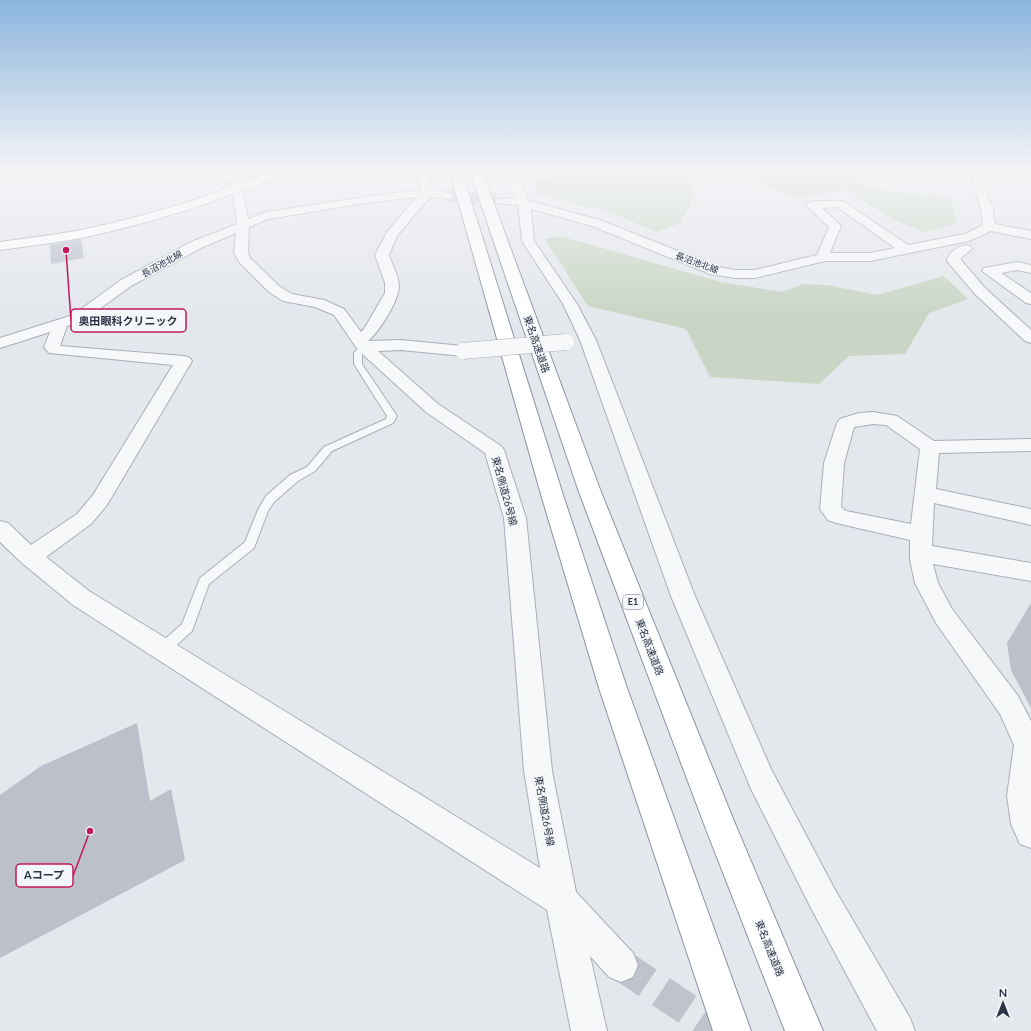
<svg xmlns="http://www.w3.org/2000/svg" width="1031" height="1031" font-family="Lato,'Noto Sans JP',sans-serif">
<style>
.green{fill:#c9d6c5}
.building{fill:#bbc0ca}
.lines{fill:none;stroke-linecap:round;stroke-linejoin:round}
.street-tunnel-far1{stroke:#bfc3cb;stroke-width:12;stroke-dasharray:12 6;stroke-linecap:butt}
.street-tunnel{stroke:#bfc3cb;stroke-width:32;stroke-dasharray:32 16;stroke-linecap:butt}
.lane-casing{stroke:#a9aeb7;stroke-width:2}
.street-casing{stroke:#a9aeb7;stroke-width:2}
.secondary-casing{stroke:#a9aeb7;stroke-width:2}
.highway-casing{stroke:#8b94a3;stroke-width:2}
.lane{fill:#f7f8fa;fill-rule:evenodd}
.street{fill:#f7f8fa;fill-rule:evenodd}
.secondary{fill:#fff;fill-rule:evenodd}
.highway{fill:#fff;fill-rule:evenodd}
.street-bridge-casing{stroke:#a9aeb7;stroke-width:17;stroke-linecap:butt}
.street-bridge{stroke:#f7f8fa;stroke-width:16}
.labels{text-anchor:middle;stroke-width:3;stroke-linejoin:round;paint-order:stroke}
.far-street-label{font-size:9px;fill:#2b3445;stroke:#f4f6f9}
.shield{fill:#f4f6f9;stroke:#676e7b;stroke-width:1}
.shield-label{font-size:9px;font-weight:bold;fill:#2b3445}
.street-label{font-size:10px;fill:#2b3445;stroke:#f4f6f9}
.leader{fill:none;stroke:#c2185b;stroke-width:1.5}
.callout-dot{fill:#c2185b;stroke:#f4f6f9;stroke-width:1.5}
.callout{fill:#f4f6f9;stroke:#c2185b;stroke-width:1.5}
.callout-label{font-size:11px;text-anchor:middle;font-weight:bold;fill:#2b3445}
</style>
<rect width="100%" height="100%" fill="#e4e7ec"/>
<g class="green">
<path d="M 608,169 L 856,169 L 864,188 L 951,198 L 957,224 L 924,232 L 896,221 L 847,191 L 797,197 L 741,179 L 688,179 L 693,198 L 681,223 L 657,232 L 609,212 L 537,195 L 533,180 L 610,172 Z"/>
<path d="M 560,236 L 721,282 L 782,292 L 803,284 L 827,285 L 877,295 L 944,276 L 968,299 L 929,313 L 905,354 L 849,356 L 819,384 L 710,377 L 686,329 L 588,306 L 545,239 Z"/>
</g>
<g class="building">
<path d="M 81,239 L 84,258 L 51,264 L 50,245 Z"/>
<path d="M 1031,603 L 1031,708 L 1011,670 L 1007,643 Z"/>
<path d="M 137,723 L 150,801 L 171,789 L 185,860 L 0,958 L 0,795 L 41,766 Z"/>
</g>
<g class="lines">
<path class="street-tunnel-far1" d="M 448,196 L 501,201"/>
<path class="street-tunnel" d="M 621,965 L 720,1031"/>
<defs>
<path id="lane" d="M 364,344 L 368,347 L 362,354 L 362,364 L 397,416 L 393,423 L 332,451 L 315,471 L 298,481 L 274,502 L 268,511 L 254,548 L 209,584 L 192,631 L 167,654 L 162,656 L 157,654 L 155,650 L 157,646 L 182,624 L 200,578 L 245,542 L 258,510 L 266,496 L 290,475 L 307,467 L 324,447 L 386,419 L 387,416 L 354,364 L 354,353 L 361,345 Z"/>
<g id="street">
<path d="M 190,169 L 207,169 L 240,179 L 248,219 L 266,212 L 365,197 L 421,190 L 416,169 L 426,169 L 432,190 L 452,194 L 454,196 L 452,198 L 448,199 L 430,197 L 397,236 L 389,255 C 392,264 398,275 399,285 C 400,299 379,332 368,341 L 401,340 L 463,346 L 469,348 L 471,351 L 469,354 L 463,356 L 401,350 L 378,351 L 438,404 L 501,446 L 504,450 L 526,518 L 552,771 L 576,892 L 633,953 L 638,965 L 633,977 L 621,982 L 609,977 L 590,956 L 607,1031 L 571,1031 L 547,910 L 73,605 L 22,563 L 0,542 L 0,521 L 8,523 L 31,545 L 77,514 L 93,495 L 173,365 L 49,353 L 44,347 L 50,332 L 0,348 L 0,338 L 73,315 L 121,280 L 191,242 L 237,224 L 231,183 L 191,171 ZM 417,197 L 387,232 L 375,255 L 385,283 L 385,293 L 364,329 L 361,332 L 344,309 L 324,300 L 292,294 L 279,286 L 250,258 L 248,253 L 249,227 L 269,219 L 365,203 ZM 236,233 L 234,253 L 240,263 L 269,292 L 283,301 L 315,307 L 334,315 L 358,350 L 426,412 L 485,453 L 504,518 L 524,771 L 540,868 L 89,591 L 46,557 L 91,524 L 107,505 L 192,361 L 190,358 L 184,356 L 60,346 L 67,326 L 83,321 L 131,286 L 201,248 Z"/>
<path d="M 503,169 L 513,169 L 529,201 L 600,220 L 718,267 L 735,270 L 755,270 L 817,255 L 829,227 L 806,205 L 808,203 L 812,201 L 843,201 L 908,245 L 965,234 L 983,225 L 981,210 L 969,169 L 979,169 L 993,210 L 995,224 L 1031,231 L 1031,239 L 991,231 L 969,241 L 870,261 L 825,261 L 755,278 L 735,278 L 710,274 L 592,226 L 531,209 L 534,241 L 577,304 L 596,340 L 695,596 L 771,769 L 834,888 L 910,1018 L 915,1031 L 877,1031 L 812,910 L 751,789 L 671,596 L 580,340 L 563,304 L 522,241 L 518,205 L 497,203 L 495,201 L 497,199 L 516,198 ZM 837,207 L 895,248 L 870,253 L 830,253 L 841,226 L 822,208 Z"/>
<path d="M 518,169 L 551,169 L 573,172 L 574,169 L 584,169 L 581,177 L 577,178 L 523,172 Z"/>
<path d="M 965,245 L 970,246 L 972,249 L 961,258 L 961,260 L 985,288 L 1031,330 L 1031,343 L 1025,341 L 975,294 L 947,261 C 947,253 958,247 965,245 Z"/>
<path d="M 1017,262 L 1031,265 L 1031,273 L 1017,270 L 1001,273 L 1031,293 L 1031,304 L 1026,303 L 982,271 L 984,268 Z"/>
<path d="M 873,412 L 897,416 L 934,441 L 1031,439 L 1031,451 L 939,453 L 936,489 L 1031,509 L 1031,525 L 934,503 L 932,546 L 1031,563 L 1031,581 L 933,564 L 938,583 L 952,609 L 1018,696 L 1031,721 L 1031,848 L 1020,844 L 1011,824 L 1007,796 L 1014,745 L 1000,714 L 936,623 L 915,583 L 910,560 L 910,540 L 836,523 L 828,520 L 820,509 L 824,463 L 837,423 L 840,419 L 859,413 ZM 873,424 L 886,425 L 920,449 L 911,524 L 846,511 L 841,507 L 844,463 L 854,427 Z"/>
</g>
<path id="secondary" d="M 279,169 L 295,169 L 293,171 C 224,199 154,223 81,238 C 54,243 27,246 0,250 L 0,242 C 27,238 54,235 81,230 C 149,216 215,195 279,169 Z"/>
<g id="highway">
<path d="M 449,169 L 461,169 L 564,498 L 627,688 L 751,1031 L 713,1031 L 599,688 L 542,498 Z"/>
<path d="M 469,169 L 481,169 L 601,492 L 736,826 L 823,1031 L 785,1031 L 707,832 L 579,492 Z"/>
</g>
</defs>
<use href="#lane" class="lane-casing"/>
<use href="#street" class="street-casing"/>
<use href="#secondary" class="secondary-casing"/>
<use href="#highway" class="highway-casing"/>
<use href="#lane" class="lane"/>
<use href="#street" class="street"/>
<use href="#secondary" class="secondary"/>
<use href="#highway" class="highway"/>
<defs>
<path id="street-bridge" d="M 463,351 L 566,342"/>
</defs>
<use href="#street-bridge" class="street-bridge-casing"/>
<use href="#street-bridge" class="street-bridge"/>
</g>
<linearGradient id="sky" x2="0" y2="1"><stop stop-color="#8bb4dd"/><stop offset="0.54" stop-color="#f3f4f6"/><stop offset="1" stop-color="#f3f4f6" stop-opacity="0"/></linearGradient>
<rect width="1031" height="313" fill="url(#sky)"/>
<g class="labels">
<g class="far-street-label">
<text transform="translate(697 263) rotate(20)" y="3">長沼池北線</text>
<text transform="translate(162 264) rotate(-29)" y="3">長沼池北線</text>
</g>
<rect class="shield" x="623" y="595" width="20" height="14" rx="3"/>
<g class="shield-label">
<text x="633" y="605">E1</text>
</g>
<g class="street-label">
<text transform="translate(537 344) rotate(71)" y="4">東名高速道路</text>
<text transform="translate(505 491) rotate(75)" y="4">東名側道26号線</text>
<text transform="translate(650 647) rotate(69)" y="4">東名高速道路</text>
<text transform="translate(545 811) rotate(80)" y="4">東名側道26号線</text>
<text transform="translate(770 948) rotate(68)" y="4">東名高速道路</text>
</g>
</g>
<path class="leader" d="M66 250L71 321M90 831L73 876"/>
<g class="callout-dot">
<circle cx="66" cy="250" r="4"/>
<circle cx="90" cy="831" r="4"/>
</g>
<g class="callout">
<rect x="71" y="309" width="115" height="23" rx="4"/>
<rect x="16" y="864" width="57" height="23" rx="4"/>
</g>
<g class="callout-label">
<text x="128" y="325">奥田眼科クリニック</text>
<text x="44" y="879">Aコープ</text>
</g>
<g transform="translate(1003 1003)" stroke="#f4f6f9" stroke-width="3" paint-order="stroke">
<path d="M0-3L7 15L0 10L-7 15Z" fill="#2b3445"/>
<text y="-6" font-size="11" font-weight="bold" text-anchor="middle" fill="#2b3445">N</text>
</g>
</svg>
